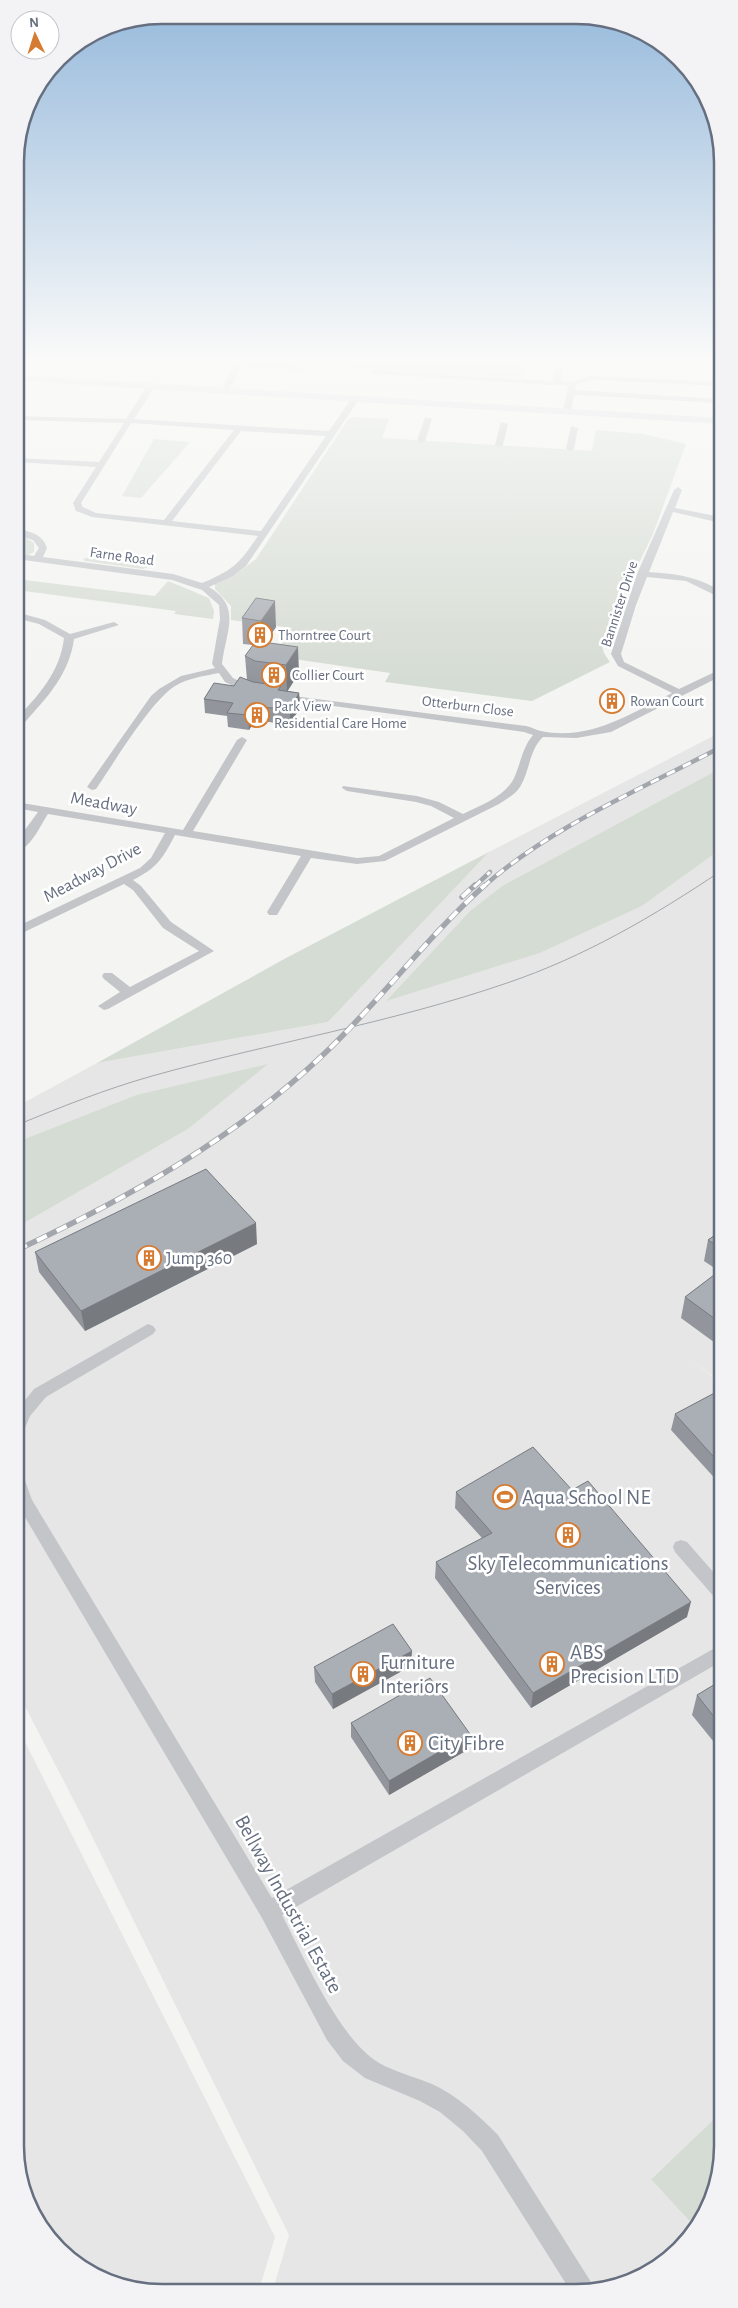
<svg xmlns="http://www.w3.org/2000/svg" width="738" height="2308" font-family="'Alegreya Sans',sans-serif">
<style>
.built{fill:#e5e6e5}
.green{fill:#d5dcd3}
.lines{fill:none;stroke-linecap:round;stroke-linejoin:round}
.street{fill:#c3c5c9;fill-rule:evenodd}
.secondary{fill:#d4d6dc;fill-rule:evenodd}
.tram{stroke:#a3a7ad;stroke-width:1}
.rail-far1-casing{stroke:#a3a7ad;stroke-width:4.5}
.rail-casing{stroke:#a3a7ad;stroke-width:5.5}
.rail-far1{stroke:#fff;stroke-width:3;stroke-dasharray:9;stroke-linecap:butt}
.rail{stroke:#fff;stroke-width:4;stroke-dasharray:11;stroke-linecap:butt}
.wall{fill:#92969c}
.shaded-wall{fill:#777a7f}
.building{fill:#aaafb5;stroke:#777a7f}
.labels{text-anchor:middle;stroke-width:5;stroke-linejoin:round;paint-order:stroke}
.far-street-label{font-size:15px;fill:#666f80;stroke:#fff}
.far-poi-label{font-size:15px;fill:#666f80;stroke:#fff;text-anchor:start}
.street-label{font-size:18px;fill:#666f80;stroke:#fff}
.poi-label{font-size:18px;fill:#666f80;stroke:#fff;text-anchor:start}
.near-poi-label{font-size:21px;fill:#666f80;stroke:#fff;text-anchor:start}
.near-street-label{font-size:21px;fill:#666f80;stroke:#fff}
.rim{fill:none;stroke:#666f80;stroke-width:2.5}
</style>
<rect width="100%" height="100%" fill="#f4f5f2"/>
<g class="built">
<path d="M 721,732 L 721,768 L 502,886 L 470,911 L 387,1000 L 540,953 L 642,906 L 721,849 L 722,1383 L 687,1357 L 722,1384 L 723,2113 L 651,2178 L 696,2228 L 687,2243 L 649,2273 L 605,2290 L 273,2290 L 289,2235 L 84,1820 L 17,1691 L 17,1227 L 188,1129 L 266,1065 L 136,1095 L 17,1142 L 16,1107 L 97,1063 L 328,1022 L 489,852 Z"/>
<path d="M 17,1726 L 275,2237 L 259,2290 L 133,2290 L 97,2278 L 58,2250 L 35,2219 L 18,2175 Z"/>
</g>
<g class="green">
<path d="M 248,358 L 527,358 L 523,378 L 245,362 Z"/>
<path d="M 572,358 L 721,358 L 721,365 Z"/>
<path d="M 355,417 L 389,419 L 382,438 L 592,451 L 596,430 L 643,434 L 686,444 L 653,534 L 604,635 C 600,647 603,652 610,662 L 532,701 L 385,682 L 390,673 L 273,656 L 292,628 L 231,620 L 231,606 L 215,589 L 215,584 L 236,574 L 256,559 L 349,418 Z"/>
<path d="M 154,439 L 190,442 L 141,498 L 122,496 Z"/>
<path d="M 16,536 L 26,538 L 34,543 L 34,552 L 28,555 L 16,553 Z"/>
<path d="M 90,557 L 145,563 L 148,567 L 143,569 L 85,561 L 83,559 Z"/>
<path d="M 16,579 L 155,596 L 168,581 L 209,598 L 214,611 L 213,619 L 174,614 L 176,611 L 16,590 Z"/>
<path d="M 721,768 L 721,849 L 642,906 L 540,953 L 386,1001 L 470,911 L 502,886 Z"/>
<path d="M 489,852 L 328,1022 L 97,1063 L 286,958 Z"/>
<path d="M 268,1064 L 188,1129 L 17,1227 L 17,1142 L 136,1095 Z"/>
<path d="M 721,2113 L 723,2113 L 723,2155 L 712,2202 L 696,2228 L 651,2179 Z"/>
</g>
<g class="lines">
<g class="street">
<path d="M 18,358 L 26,358 L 19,367 L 16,367 L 16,361 Z"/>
<path d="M 106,358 L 183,360 L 187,362 L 183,364 L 110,360 Z"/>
<path d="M 199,358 L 207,358 L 202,361 Z"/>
<path d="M 236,363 L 301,366 L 305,368 L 301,370 L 241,367 L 228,392 L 222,392 L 221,390 Z"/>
<path d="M 559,363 L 563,365 L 561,381 L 572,382 L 592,376 L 721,382 L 721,386 L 592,380 L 576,385 L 575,390 L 721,399 L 721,403 L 574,395 L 571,412 L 567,414 L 563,412 L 568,386 L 374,374 L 370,372 L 374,370 L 553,381 L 555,365 Z"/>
<path d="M 148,384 L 155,386 L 134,419 L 329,431 L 353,396 L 360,398 L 246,566 L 233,576 L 209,587 C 243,607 225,633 222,664 L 233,678 L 256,690 L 251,693 L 247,692 L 225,682 L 219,673 C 204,676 188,678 175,686 C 150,702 114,763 96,789 L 92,790 L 87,787 L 151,696 L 159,689 L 181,676 L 215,668 L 212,664 L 220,619 L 219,605 L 202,590 L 172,580 L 16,559 L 16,553 L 34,556 L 39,548 L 33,540 L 16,535 L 16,529 C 29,531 43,534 47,548 L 43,557 L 173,574 L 202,583 C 234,569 238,565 258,536 L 92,517 L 76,511 L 73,503 L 96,467 L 16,462 L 16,458 L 99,462 L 124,423 L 16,420 L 16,416 L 126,419 ZM 131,423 L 234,430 L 164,520 L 96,513 L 83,507 L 81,503 ZM 241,431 L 326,436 L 261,531 L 172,521 Z"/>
<path d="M 425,417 L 432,419 L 425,441 L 421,443 L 417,441 Z"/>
<path d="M 501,422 L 508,424 L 503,445 L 499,447 L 495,445 Z"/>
<path d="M 571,426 L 578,428 L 574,449 L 570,451 L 566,449 Z"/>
<path d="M 678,487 L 682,490 L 675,508 L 721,517 L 721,523 L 673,512 L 649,572 C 678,574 695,576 721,591 L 721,598 L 686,581 L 647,577 L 636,605 L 621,654 L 624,662 L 679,689 L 721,669 L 721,676 L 611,732 L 576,738 L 543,737 C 529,750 530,771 520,787 C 515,795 506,799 499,804 L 385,861 L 357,864 L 311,858 L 277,915 L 269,915 L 267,912 L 301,856 L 175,835 C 163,858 157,868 133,880 L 141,886 L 171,922 L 214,951 L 108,1009 L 104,1010 L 98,1006 L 120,992 L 104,979 L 102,976 L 104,973 L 112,973 L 130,987 L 199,951 L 163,928 L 133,890 L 124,884 L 16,936 L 16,927 L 140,868 L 151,858 L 165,833 L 48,814 C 40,826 31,848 16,852 L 16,842 L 38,812 L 16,808 L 16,802 L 183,830 L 237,740 L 242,737 L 247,740 L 193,831 L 357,858 L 379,856 L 454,818 L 431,806 L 416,802 L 347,791 L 342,788 L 343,786 L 417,796 L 439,802 L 463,814 C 481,805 505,797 514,778 C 521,763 522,748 533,735 L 524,732 L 282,699 L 278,698 L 278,694 L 526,726 C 531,727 536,730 541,731 C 590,741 630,714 672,693 L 618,666 L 611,654 L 637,574 L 674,490 Z"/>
<path d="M 16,612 L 45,620 L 70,634 L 114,622 L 119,625 L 74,639 C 70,669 53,691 33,713 C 28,718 23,726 16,728 L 16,719 C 39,695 60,672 64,638 L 39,624 L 16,618 Z"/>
<path d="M 16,1049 L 24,1050 L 25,1053 L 24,1056 L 16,1058 Z"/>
<path d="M 148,1324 L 153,1326 L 156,1330 L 153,1334 L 46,1397 L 30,1416 L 23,1433 L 17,1434 L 17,1410 L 34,1389 Z"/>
<path d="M 17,1473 L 23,1475 L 32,1500 L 272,1898 L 722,1644 L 722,1661 L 282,1915 C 304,1957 339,2039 379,2063 C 395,2072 415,2077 432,2084 C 458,2096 478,2115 498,2135 L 591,2282 L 594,2290 L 570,2290 L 482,2151 L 463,2131 L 440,2112 L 420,2101 L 365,2078 L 343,2061 L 327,2040 L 262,1918 L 19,1507 L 17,1502 Z"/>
<path d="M 681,1540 L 687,1542 L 722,1582 L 722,1602 L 716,1599 L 675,1552 L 673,1547 L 675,1542 Z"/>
</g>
<path class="secondary" d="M 16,375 L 721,418 L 721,424 L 16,381 Z"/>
<path class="tram" d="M 17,1125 C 61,1107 106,1089 152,1076 C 270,1043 391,1023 507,983 C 584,957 654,916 721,871"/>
<defs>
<g id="rail-far1">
<path d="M 474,887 L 490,872"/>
<path d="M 483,887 C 550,827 642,789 721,747"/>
</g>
<g id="rail">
<path d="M 462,897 L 475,885"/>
<path d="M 17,1250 C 128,1198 236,1138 325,1053 C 381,1000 427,937 485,885"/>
</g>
</defs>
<use href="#rail-far1" class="rail-far1-casing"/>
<use href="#rail" class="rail-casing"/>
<use href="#rail-far1" class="rail-far1"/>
<use href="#rail" class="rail"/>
</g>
<g class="wall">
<path d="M 256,598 L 276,627 L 265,642 L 299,673 L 287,691 L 299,693 L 300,707 L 290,725 L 255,720 L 249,730 L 228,727 L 227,716 L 205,713 L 204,699 L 247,680 L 245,656 L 253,645 L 243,644 L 242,618 Z"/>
<path d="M 722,1230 L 722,1348 L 681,1318 L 685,1297 L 719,1271 L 704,1261 L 708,1240 Z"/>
<path d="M 257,1244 L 85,1331 L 39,1272 L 35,1252 Z"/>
<path d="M 722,1389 L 722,1483 L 720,1484 L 671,1430 L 675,1414 Z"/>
<path d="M 456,1492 L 687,1617 L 531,1708 L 435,1578 L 436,1562 L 482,1538 L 455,1508 Z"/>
<path d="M 411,1666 L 333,1709 L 315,1682 L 314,1667 Z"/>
<path d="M 722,1680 L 722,1752 L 692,1715 L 697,1695 Z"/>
<path d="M 351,1723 L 469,1749 L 389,1795 L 351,1737 Z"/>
</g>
<g class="shaded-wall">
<path d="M 275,601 L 276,627 L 262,647 L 261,621 Z"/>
<path d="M 298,647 L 299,673 L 287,692 L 286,665 Z"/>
<path d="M 299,693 L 300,707 L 290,725 L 290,710 Z"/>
<path d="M 254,706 L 255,720 L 249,730 L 248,715 Z"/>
<path d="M 256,1223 L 257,1244 L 85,1331 L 81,1311 Z"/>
<path d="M 691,1602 L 687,1617 L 531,1708 L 533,1693 Z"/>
<path d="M 412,1651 L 411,1666 L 333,1709 L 332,1694 Z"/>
<path d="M 470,1734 L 469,1749 L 389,1795 L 389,1781 Z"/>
</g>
<g class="building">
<path d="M 256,598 L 275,601 L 261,621 L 242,618 Z"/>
<path d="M 256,641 L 298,647 L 286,665 L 255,661 L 245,656 Z"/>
<path d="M 240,677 L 253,682 L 281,686 L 278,690 L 299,693 L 290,710 L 254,706 L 248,715 L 227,713 L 233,703 L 204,699 L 214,683 L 234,686 Z"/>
<path d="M 206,1169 L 256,1223 L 81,1311 L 35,1252 Z"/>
<path d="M 722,1230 L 722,1249 L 708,1240 Z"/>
<path d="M 722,1269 L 722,1324 L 685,1297 Z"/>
<path d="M 722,1389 L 722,1466 L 675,1414 Z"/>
<path d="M 533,1447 L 572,1490 L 588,1481 L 691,1602 L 533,1693 L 436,1562 L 492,1533 L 456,1492 Z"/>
<path d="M 393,1624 L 412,1651 L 332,1694 L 314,1667 Z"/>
<path d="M 430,1678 L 470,1734 L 389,1781 L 351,1723 Z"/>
<path d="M 722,1680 L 722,1727 L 697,1695 Z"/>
</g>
<linearGradient id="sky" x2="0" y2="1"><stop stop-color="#97badc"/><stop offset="0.53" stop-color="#fafaf9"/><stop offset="1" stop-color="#fafaf9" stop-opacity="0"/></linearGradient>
<rect width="738" height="681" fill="url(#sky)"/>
<defs>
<symbol id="building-ring" viewBox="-11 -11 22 22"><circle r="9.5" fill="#fff" stroke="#d57c32" stroke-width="1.5"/><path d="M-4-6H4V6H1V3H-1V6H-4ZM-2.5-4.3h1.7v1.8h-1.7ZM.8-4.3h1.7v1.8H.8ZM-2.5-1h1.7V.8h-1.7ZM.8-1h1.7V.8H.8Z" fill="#d57c32"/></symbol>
<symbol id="stadium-ring" viewBox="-11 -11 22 22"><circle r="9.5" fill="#fff" stroke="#d57c32" stroke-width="1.5"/><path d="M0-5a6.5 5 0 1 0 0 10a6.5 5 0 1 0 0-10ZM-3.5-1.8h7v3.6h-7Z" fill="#d57c32"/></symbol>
</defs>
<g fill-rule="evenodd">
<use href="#building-ring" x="246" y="621" width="28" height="28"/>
<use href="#building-ring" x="260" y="661" width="28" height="28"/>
<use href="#building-ring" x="598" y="687" width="28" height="28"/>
<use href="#building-ring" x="243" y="701" width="28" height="28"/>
<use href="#building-ring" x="135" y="1244" width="28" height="28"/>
<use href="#stadium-ring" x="491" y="1483" width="28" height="28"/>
<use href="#building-ring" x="554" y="1521" width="28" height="28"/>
<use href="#building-ring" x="538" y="1650" width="28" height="28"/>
<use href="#building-ring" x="349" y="1660" width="28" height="28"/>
<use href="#building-ring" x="396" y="1729" width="28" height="28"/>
</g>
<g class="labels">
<g class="far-street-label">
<text transform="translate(122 556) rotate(8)" y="5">Farne Road</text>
<text transform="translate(619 604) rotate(-72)" y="5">Bannister Drive</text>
<text transform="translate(468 706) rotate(7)" y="5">Otterburn Close</text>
</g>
<g class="far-poi-label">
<text x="278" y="640">Thorntree Court</text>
<text x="292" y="680">Collier Court</text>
<text x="630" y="706">Rowan Court</text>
<text x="274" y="711">Park View<tspan x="274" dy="17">Residential Care Home</tspan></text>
</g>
<g class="street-label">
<text transform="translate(104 803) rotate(10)" y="6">Meadway</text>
<text transform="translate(92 872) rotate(-28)" y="6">Meadway Drive</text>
</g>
<g class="poi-label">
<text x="166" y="1264">Jump 360</text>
</g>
<g class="near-poi-label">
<text x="522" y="1504">Aqua School NE</text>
<text x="568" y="1570" text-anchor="middle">Sky Telecommunications<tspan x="568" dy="24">Services</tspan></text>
<text x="570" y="1659">ABS<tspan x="570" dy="24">Precision LTD</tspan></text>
<text x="380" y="1669">Furniture<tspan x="380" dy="24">Interiors</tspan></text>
<text x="428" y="1750">City Fibre</text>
</g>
<g class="near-street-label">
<text transform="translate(289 1904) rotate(61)" y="7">Bellway Industrial Estate</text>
</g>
</g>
<path d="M0 0H738V2308H0ZM162 24H576A138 138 0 0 1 714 162V2146A138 138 0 0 1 576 2284H162A138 138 0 0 1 24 2146V162A138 138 0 0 1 162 24Z" fill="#f3f3f5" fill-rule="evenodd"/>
<path class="rim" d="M162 24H576A138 138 0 0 1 714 162V2146A138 138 0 0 1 576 2284H162A138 138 0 0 1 24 2146V162A138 138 0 0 1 162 24Z"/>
<g transform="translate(35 35) rotate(356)"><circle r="24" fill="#ffffff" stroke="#c2c5cc"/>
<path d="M0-4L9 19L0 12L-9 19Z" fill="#d57c32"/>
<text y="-8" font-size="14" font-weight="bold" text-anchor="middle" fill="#666f80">N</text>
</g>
</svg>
